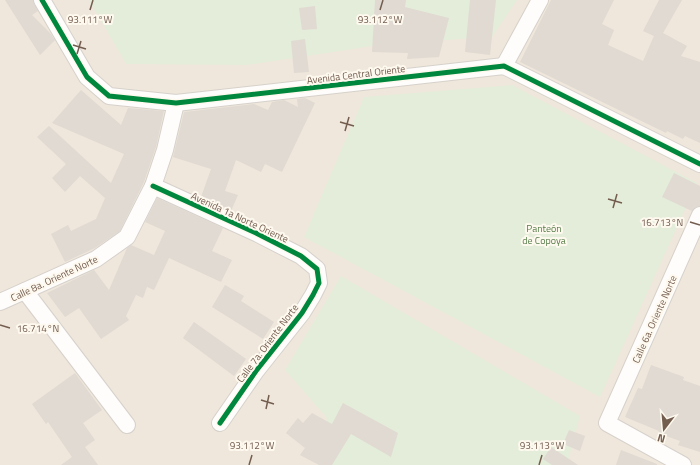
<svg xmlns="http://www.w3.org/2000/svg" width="700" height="465" font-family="'Titillium Web',sans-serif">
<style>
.residential{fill:#efe7db}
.green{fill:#e4edd9}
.building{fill:#e0dad3}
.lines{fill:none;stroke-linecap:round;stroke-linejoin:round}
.street-casing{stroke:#d6d1cb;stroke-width:18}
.street{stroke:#fefdfc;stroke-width:16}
.cycleway-casing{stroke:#fef9ef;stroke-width:8}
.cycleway{stroke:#00873e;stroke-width:5}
.ticks{fill:none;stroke:#735d4f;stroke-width:1.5}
.labels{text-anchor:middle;stroke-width:4;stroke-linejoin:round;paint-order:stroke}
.street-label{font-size:10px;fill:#735d4f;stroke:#fef9ef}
.park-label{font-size:10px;fill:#577d4b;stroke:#fef9ef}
.ticks-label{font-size:10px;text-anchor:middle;fill:#735d4f;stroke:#fef9ef;stroke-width:4;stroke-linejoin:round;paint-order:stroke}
</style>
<rect width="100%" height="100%" fill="#f7f4ed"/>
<rect class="residential" x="0" y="0" width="700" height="465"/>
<g class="green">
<path d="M 89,0 L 517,0 L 492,37 L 386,44 L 247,65 L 126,64 Z"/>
<path d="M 512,85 L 697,183 L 600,397 L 304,237 L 364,97 Z"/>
<path d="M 341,276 L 580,416 L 567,465 L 318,465 L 327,418 L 285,370 Z"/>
</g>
<g class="building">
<path d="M 5,0 L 33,0 L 38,11 L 32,15 L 50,33 L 55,40 L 40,55 Z"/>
<path d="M 375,0 L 406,0 L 405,7 L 449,18 L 439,57 L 407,59 L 408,53 L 372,52 Z"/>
<path d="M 470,0 L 496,0 L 490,55 L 465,52 Z"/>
<path d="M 551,0 L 614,0 L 602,24 L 614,30 L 608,45 L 643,61 L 654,36 L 643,31 L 659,0 L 682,0 L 663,33 L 687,46 L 681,56 L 700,62 L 700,143 L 685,136 L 683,139 L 667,131 L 666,133 L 520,62 Z"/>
<path d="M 315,6 L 317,29 L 302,30 L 299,8 Z"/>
<path d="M 305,39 L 309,72 L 294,73 L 291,41 Z"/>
<path d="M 81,90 L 121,125 L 128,108 L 164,111 L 156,147 L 144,182 L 120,231 L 95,248 L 65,262 L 51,234 L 68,225 L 71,231 L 96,219 L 105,198 L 80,176 L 65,192 L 52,178 L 66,164 L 37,137 L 49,126 L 111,183 L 124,154 L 52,123 Z"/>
<path d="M 305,98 L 315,103 L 282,172 L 265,164 L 261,172 L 236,160 L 225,191 L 238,195 L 231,211 L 201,197 L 211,169 L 173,157 L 184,112 L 254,104 L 268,110 L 272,102 L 284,100 L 298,107 L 297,99 Z"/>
<path d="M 674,173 L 700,186 L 700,206 L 695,207 L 692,211 L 662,197 Z"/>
<path d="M 157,198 L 223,228 L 212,251 L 232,260 L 221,282 L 169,258 L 154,290 L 147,287 L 143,298 L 136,295 L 126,316 L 129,320 L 101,339 L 79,308 L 65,317 L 47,293 L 94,270 L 109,290 L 127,248 L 131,245 L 154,255 L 165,231 L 145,222 Z"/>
<path d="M 225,285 L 244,296 L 241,301 L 274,322 L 263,339 L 212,307 Z"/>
<path d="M 194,322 L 246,359 L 234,376 L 183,338 Z"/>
<path d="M 651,365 L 684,377 L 683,380 L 700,386 L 700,452 L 678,445 L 680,441 L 658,433 L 659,431 L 625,417 L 638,388 L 642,389 Z"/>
<path d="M 75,373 L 102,410 L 83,423 L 95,440 L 85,447 L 98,465 L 61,465 L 72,457 L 48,422 L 46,424 L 32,404 Z"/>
<path d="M 343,403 L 398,433 L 391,457 L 351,434 L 332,465 L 319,465 L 300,455 L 305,448 L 286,433 L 298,418 L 303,423 L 312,413 L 332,424 Z"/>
<path d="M 569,430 L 585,436 L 580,451 L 563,444 Z"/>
<path d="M 551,447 L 578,465 L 552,465 L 543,459 Z"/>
<path d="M 621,450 L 657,464 L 657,465 L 616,465 Z"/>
</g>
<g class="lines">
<defs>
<g id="street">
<path d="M 42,0 L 87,77 L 109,96 L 176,103 L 504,66 L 700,164"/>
<path d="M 504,66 L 540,0"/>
<path d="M 153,186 L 256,233 L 301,256 L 317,269 L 319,283 L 313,295 L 302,313 L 256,371 L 220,423"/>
<path d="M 25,291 L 127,425"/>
<path d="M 0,302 L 96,259 L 127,237 L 153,186 L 165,150 L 176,103"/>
<path d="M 683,465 L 607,423 L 700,215"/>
</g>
</defs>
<use href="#street" class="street-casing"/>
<use href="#street" class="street"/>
<defs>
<g id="cycleway">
<path d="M 42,0 L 87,77 L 109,96 L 176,103 L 504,66 L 700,164"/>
<path d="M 153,186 L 256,233 L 301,256 L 317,269 L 319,283 L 313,295 L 302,313 L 256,371 L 220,423"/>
</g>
</defs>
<use href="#cycleway" class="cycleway-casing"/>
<use href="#cycleway" class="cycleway"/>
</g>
<path class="ticks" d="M 90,10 L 93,0M 380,10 L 383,0M 73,45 L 86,49M 77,54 L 81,41M 340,122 L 354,126M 345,131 L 349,117M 608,199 L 622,203M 613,208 L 617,194M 690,222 L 700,225M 0,325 L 10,328M 261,400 L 274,404M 266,409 L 269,395M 249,465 L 252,455M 539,465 L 542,455"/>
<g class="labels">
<g class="street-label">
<text transform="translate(356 74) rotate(-7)" y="4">Avenida Central Oriente</text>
<text transform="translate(240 217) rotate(25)" y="4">Avenida 1a Norte Oriente</text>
<text transform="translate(54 278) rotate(-25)" y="4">Calle 8a. Oriente Norte</text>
<text transform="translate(654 319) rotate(-66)" y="4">Calle 6a. Oriente Norte</text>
<text transform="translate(267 343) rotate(-53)" y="4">Calle 7a. Oriente Norte</text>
</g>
<g class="park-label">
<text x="544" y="232">Panteón<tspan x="544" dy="12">de Copoya</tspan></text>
</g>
</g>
<g class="ticks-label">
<text x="90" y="23">93.111°W</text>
<text x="380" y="23">93.112°W</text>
<text x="662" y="226">16.713°N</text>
<text x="38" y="332">16.714°N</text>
<text x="252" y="449">93.112°W</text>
<text x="542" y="449">93.113°W</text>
</g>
<g transform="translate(664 429) rotate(196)" stroke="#fef9ef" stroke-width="3" paint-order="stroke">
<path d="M0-3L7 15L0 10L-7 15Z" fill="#735d4f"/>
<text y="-6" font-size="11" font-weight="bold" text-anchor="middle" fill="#735d4f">N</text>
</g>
</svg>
